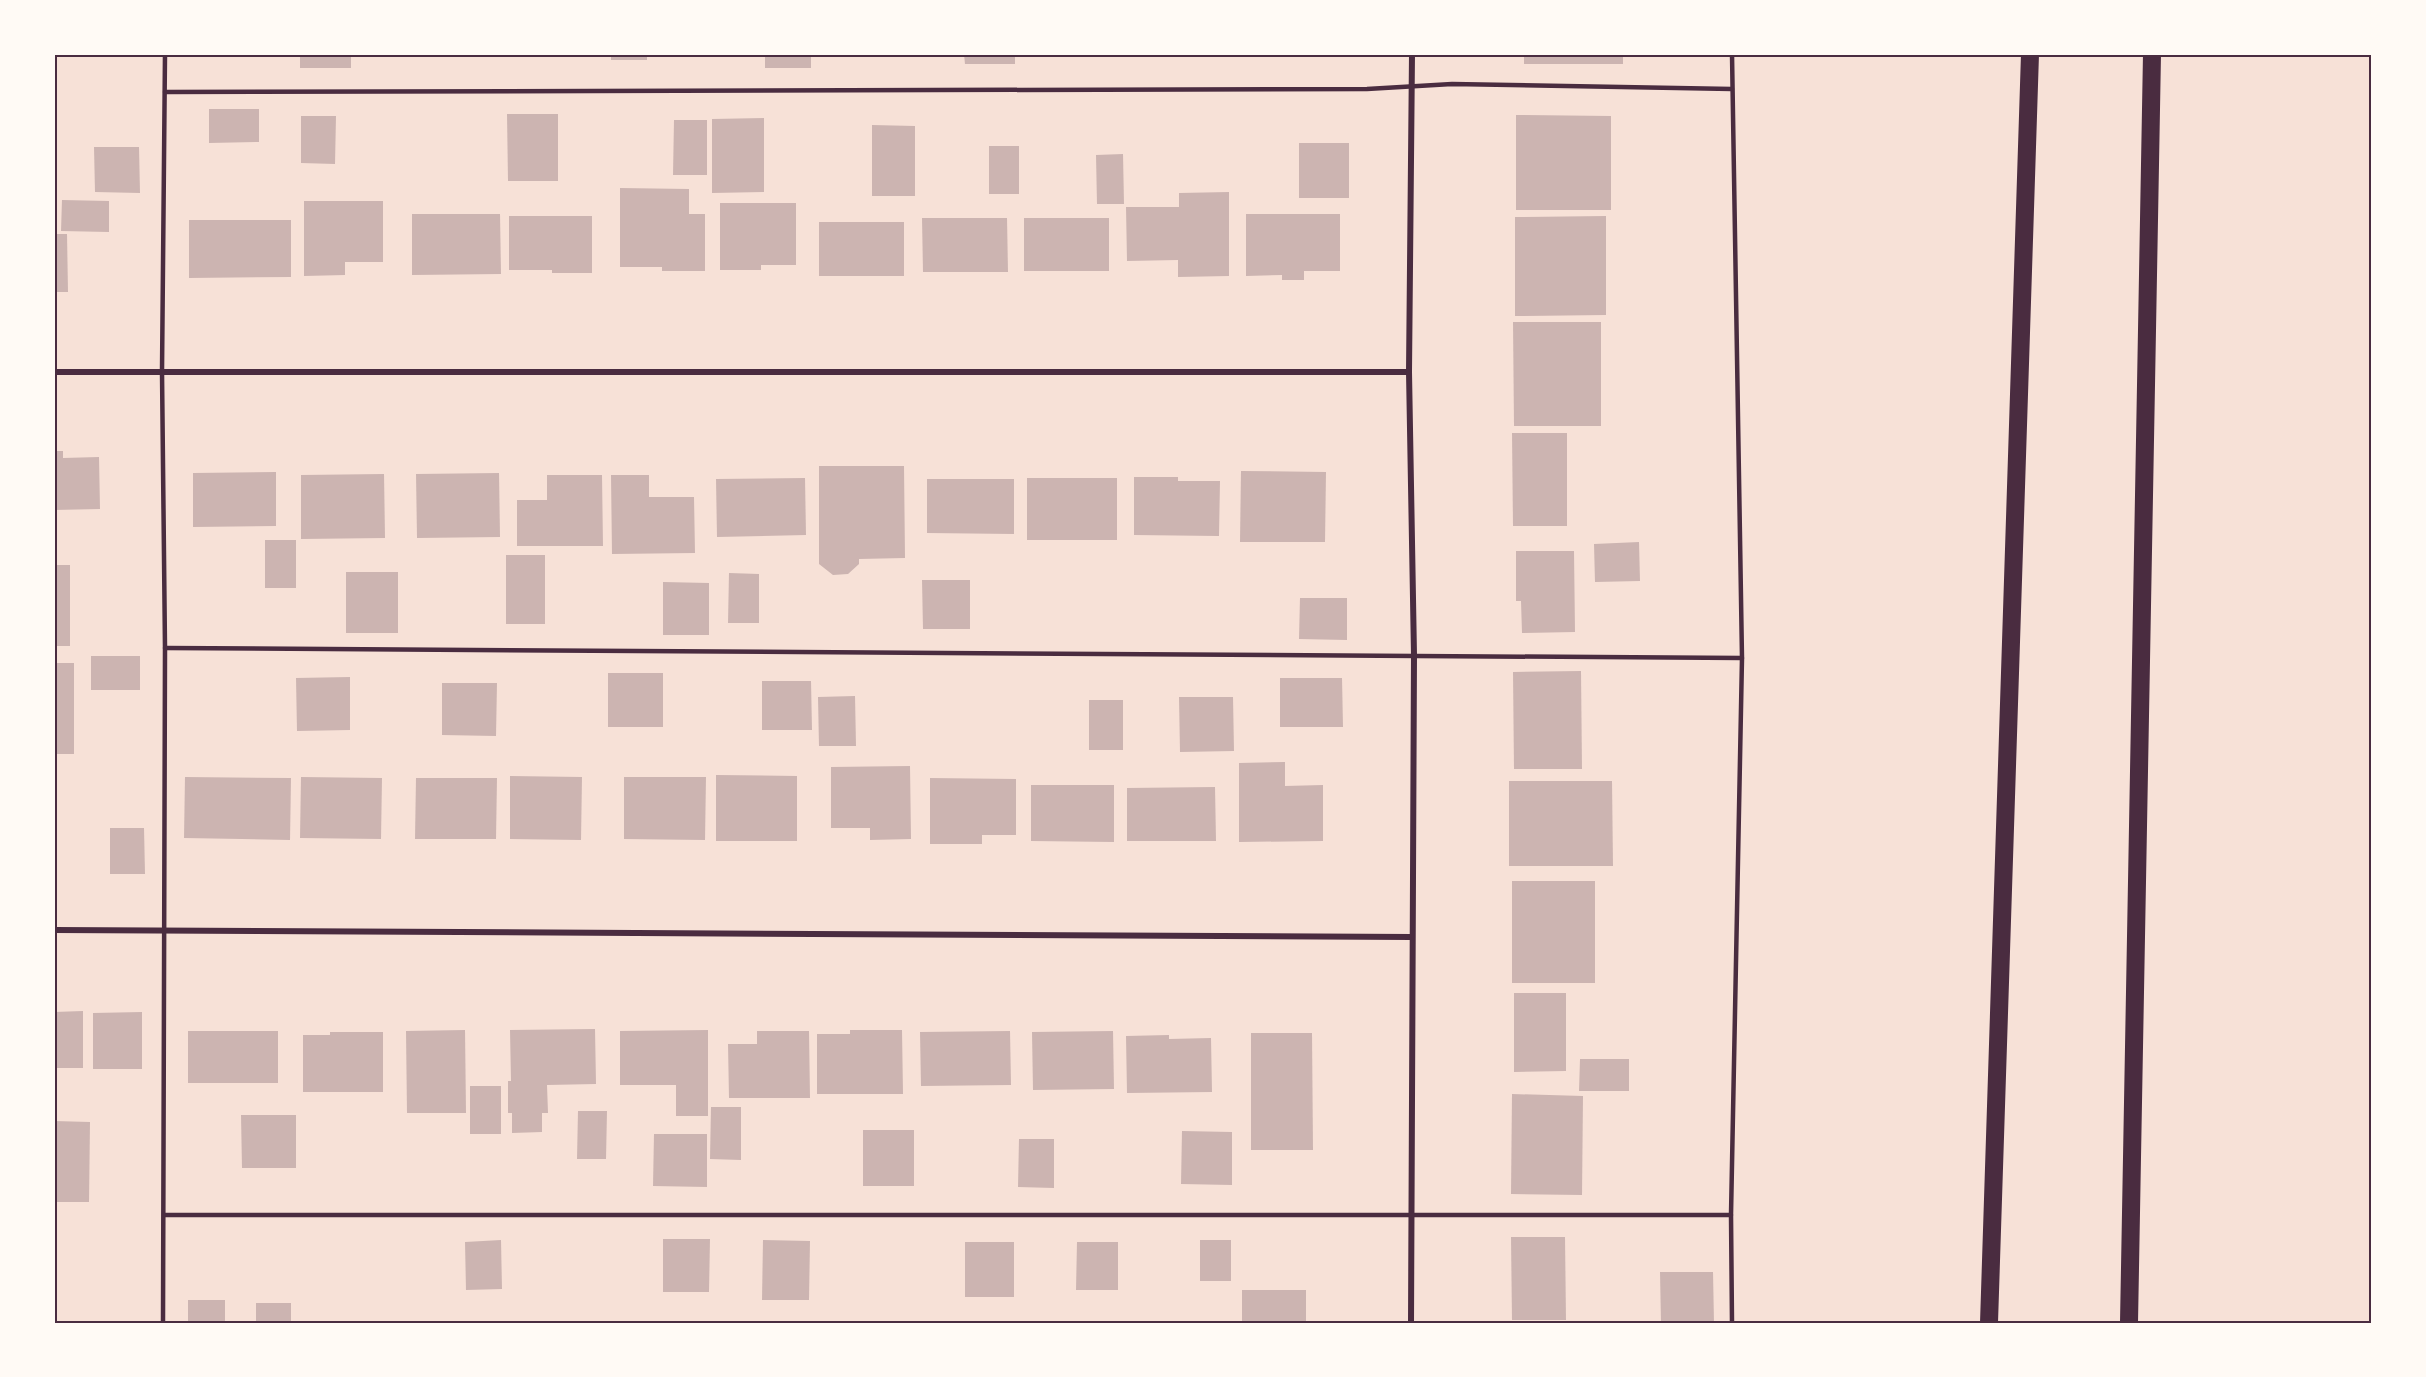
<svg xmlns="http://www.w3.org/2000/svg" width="2426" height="1377" font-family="Helvetica,sans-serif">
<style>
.building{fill:#ccb4b1}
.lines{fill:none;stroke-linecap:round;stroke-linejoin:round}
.service{stroke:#4a2c40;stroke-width:4.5}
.minor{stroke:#4a2c40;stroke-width:6}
.motorway{stroke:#4a2c40;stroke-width:18}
.neatline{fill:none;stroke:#4a2c40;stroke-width:2}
</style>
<rect width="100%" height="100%" fill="#f7e1d7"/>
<g class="building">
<rect x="300" y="54" width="51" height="14"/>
<rect x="554" y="54" width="51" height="3"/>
<rect x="611" y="54" width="36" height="6"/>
<rect x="765" y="54" width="46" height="14"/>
<path d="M 964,54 L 1015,54 L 1015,64 L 965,64 Z"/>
<rect x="1524" y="54" width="99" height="10"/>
<path d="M 209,109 L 259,109 L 259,142 L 209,143 Z"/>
<path d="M 507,114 L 558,114 L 558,181 L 508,181 Z"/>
<path d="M 1516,115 L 1611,116 L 1611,210 L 1516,210 Z"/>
<path d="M 301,116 L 336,116 L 335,164 L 301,163 Z"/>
<path d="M 764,118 L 764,192 L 712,193 L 712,119 Z"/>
<path d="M 674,120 L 707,120 L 707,175 L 673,175 Z"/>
<path d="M 872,125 L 915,126 L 915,196 L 872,196 Z"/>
<rect x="1299" y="143" width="50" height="55"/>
<rect x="989" y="146" width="30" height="48"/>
<path d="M 94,147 L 139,147 L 140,193 L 95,192 Z"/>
<path d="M 1123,154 L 1124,204 L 1097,204 L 1096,155 Z"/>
<path d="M 620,188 L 689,189 L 689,214 L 705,214 L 705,271 L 662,271 L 662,267 L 620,267 Z"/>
<path d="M 1229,192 L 1229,276 L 1178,277 L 1178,260 L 1127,261 L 1126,207 L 1179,207 L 1179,193 Z"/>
<path d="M 62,200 L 109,201 L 109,232 L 61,231 Z"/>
<path d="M 304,201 L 383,201 L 383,262 L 345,262 L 345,275 L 304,276 Z"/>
<path d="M 720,203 L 796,203 L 796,265 L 761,265 L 761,270 L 720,270 Z"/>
<path d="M 412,214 L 500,214 L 501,274 L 412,275 Z"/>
<path d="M 1246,214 L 1340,214 L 1340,271 L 1304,271 L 1304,280 L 1282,280 L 1282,275 L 1246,276 Z"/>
<path d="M 509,216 L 592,216 L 592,273 L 552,273 L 552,270 L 509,270 Z"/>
<path d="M 1606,216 L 1606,315 L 1515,316 L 1515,217 Z"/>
<path d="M 922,218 L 1007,218 L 1008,272 L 923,272 Z"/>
<rect x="1024" y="218" width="85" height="53"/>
<path d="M 189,220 L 291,220 L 291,277 L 189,278 Z"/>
<rect x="819" y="222" width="85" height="54"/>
<path d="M 54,234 L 67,234 L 68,292 L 54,292 Z"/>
<path d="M 1513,322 L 1601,322 L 1601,426 L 1514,426 Z"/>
<path d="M 1512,433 L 1567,433 L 1567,526 L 1513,526 Z"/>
<path d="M 54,451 L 63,451 L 63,458 L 99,457 L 100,509 L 54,510 Z"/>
<path d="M 819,466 L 904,466 L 905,558 L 859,559 L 859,564 L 848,574 L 833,575 L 819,564 Z"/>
<path d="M 1241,471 L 1326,472 L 1325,542 L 1240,542 Z"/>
<path d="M 276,472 L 276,526 L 193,527 L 193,473 Z"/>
<path d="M 499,473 L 500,537 L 417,538 L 416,474 Z"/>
<path d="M 384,474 L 385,538 L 301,539 L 301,475 Z"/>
<path d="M 547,475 L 602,475 L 603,546 L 517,546 L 517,500 L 547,500 Z"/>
<path d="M 611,475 L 649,475 L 649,497 L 694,497 L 695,553 L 612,554 Z"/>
<path d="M 1134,477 L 1178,477 L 1178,481 L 1220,481 L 1219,536 L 1134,535 Z"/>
<path d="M 805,478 L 806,535 L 717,537 L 716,479 Z"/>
<rect x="1027" y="478" width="90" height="62"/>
<path d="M 927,479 L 1014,479 L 1014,534 L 927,533 Z"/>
<rect x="265" y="540" width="31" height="48"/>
<path d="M 1639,542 L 1640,581 L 1595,582 L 1594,544 Z"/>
<path d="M 1516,551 L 1574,551 L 1575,632 L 1522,633 L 1521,601 L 1516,601 Z"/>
<rect x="506" y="555" width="39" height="69"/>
<rect x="54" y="565" width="16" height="81"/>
<rect x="346" y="572" width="52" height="61"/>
<path d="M 729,573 L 759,574 L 759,623 L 728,623 Z"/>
<path d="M 922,580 L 970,580 L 970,629 L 923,629 Z"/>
<path d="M 663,582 L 709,583 L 709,635 L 663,635 Z"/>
<path d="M 1300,598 L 1347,598 L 1347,640 L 1299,639 Z"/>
<rect x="91" y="656" width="49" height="34"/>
<rect x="54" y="663" width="20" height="91"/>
<path d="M 1581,671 L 1582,769 L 1514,769 L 1513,672 Z"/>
<rect x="608" y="673" width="55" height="54"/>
<path d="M 350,677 L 350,730 L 297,731 L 296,678 Z"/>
<path d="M 1280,678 L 1342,678 L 1343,727 L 1280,727 Z"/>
<path d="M 762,681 L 811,681 L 812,730 L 762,730 Z"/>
<path d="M 442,683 L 497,683 L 496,736 L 442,735 Z"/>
<path d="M 855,696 L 856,746 L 819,746 L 818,697 Z"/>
<path d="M 1179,697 L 1233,697 L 1234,751 L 1180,752 Z"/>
<rect x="1089" y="700" width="34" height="50"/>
<path d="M 1285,762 L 1285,786 L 1323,785 L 1323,841 L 1239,842 L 1239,763 Z"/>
<path d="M 910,766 L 911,839 L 870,840 L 870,828 L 831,828 L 831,767 Z"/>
<path d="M 716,775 L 797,776 L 797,841 L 716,841 Z"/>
<path d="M 510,776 L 582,777 L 581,840 L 510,839 Z"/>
<path d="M 185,777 L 291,778 L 290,840 L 184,838 Z"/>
<path d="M 301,777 L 382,778 L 381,839 L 300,838 Z"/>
<path d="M 624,777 L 706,777 L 705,840 L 624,839 Z"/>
<path d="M 416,778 L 497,778 L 496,839 L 415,839 Z"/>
<path d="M 930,778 L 1016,779 L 1016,835 L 982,835 L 982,844 L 930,844 Z"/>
<path d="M 1509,781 L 1612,781 L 1613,866 L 1509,866 Z"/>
<path d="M 1031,785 L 1114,785 L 1114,842 L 1031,841 Z"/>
<path d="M 1215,787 L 1216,841 L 1127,841 L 1127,788 Z"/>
<path d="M 110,828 L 144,828 L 145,874 L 110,874 Z"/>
<rect x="1512" y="881" width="83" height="102"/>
<path d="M 1514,993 L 1566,993 L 1566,1071 L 1514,1072 Z"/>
<path d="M 83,1011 L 83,1068 L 54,1068 L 54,1012 Z"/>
<path d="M 142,1012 L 142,1069 L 93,1069 L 93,1013 Z"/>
<path d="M 595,1029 L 596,1084 L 547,1085 L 548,1113 L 542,1113 L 542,1132 L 512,1133 L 512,1113 L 508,1113 L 508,1081 L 511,1081 L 510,1030 Z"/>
<path d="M 465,1030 L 466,1113 L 407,1113 L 406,1031 Z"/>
<path d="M 708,1030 L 708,1116 L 676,1116 L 676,1085 L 620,1085 L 620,1031 Z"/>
<path d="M 850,1030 L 902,1030 L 903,1094 L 817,1094 L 817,1034 L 850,1034 Z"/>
<rect x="188" y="1031" width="90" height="52"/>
<path d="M 757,1031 L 809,1031 L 810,1098 L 729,1098 L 728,1044 L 757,1044 Z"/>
<path d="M 1010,1031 L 1011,1085 L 921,1086 L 920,1032 Z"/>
<path d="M 1113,1031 L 1114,1089 L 1033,1090 L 1032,1032 Z"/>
<path d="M 330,1032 L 383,1032 L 383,1092 L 303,1092 L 303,1035 L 330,1035 Z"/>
<path d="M 1251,1033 L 1312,1033 L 1313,1150 L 1251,1150 Z"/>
<path d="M 1169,1035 L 1169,1039 L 1211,1038 L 1212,1092 L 1127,1093 L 1126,1036 Z"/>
<path d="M 1580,1059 L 1629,1059 L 1629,1091 L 1579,1091 Z"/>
<rect x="470" y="1086" width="31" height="48"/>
<path d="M 1512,1094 L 1583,1096 L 1582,1195 L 1511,1194 Z"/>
<path d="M 711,1107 L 741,1107 L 741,1160 L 710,1159 Z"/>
<path d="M 578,1111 L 607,1111 L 606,1159 L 577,1159 Z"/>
<path d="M 241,1115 L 296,1115 L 296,1168 L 242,1168 Z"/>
<path d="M 54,1121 L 90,1122 L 89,1202 L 54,1202 Z"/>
<rect x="863" y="1130" width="51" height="56"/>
<path d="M 1182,1131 L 1232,1132 L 1232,1185 L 1181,1184 Z"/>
<path d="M 654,1134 L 707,1134 L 707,1187 L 653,1186 Z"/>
<path d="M 1019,1139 L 1054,1139 L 1054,1188 L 1018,1187 Z"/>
<path d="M 1511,1237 L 1565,1237 L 1566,1320 L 1512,1320 Z"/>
<path d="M 663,1239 L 710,1239 L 709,1292 L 663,1292 Z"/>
<path d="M 501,1240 L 502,1289 L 466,1290 L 465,1242 Z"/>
<path d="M 763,1240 L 810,1241 L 809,1300 L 762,1300 Z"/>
<rect x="1200" y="1240" width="31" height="41"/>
<rect x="965" y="1242" width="49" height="55"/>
<path d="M 1077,1242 L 1118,1242 L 1118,1290 L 1076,1290 Z"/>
<path d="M 1660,1272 L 1713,1272 L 1714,1323 L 1661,1323 Z"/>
<rect x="1242" y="1290" width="64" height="33"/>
<rect x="188" y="1300" width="37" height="23"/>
<rect x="256" y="1303" width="35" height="20"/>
</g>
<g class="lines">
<g class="service">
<path d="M 1732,54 L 1742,658 L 1731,1215 L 1732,1323"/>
<path d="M 165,92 L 1367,89 L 1452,84 L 1732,89"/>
<path d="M 165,648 L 1742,658"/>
<path d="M 164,1215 L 1731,1215"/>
<path d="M 163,1323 L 165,648 L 162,372 L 165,54"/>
</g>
<g class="minor">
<path d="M 54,372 L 1409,372"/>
<path d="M 54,930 L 1412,937"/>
<path d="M 1411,1323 L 1414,655 L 1409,372 L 1412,54"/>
</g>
<g class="motorway">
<path d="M 1989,1323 L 2030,54"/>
<path d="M 2129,1323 L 2152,54"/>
</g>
</g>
<rect width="2426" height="1377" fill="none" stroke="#fffaf5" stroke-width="111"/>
<rect x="56" y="56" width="2314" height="1266" class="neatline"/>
</svg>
